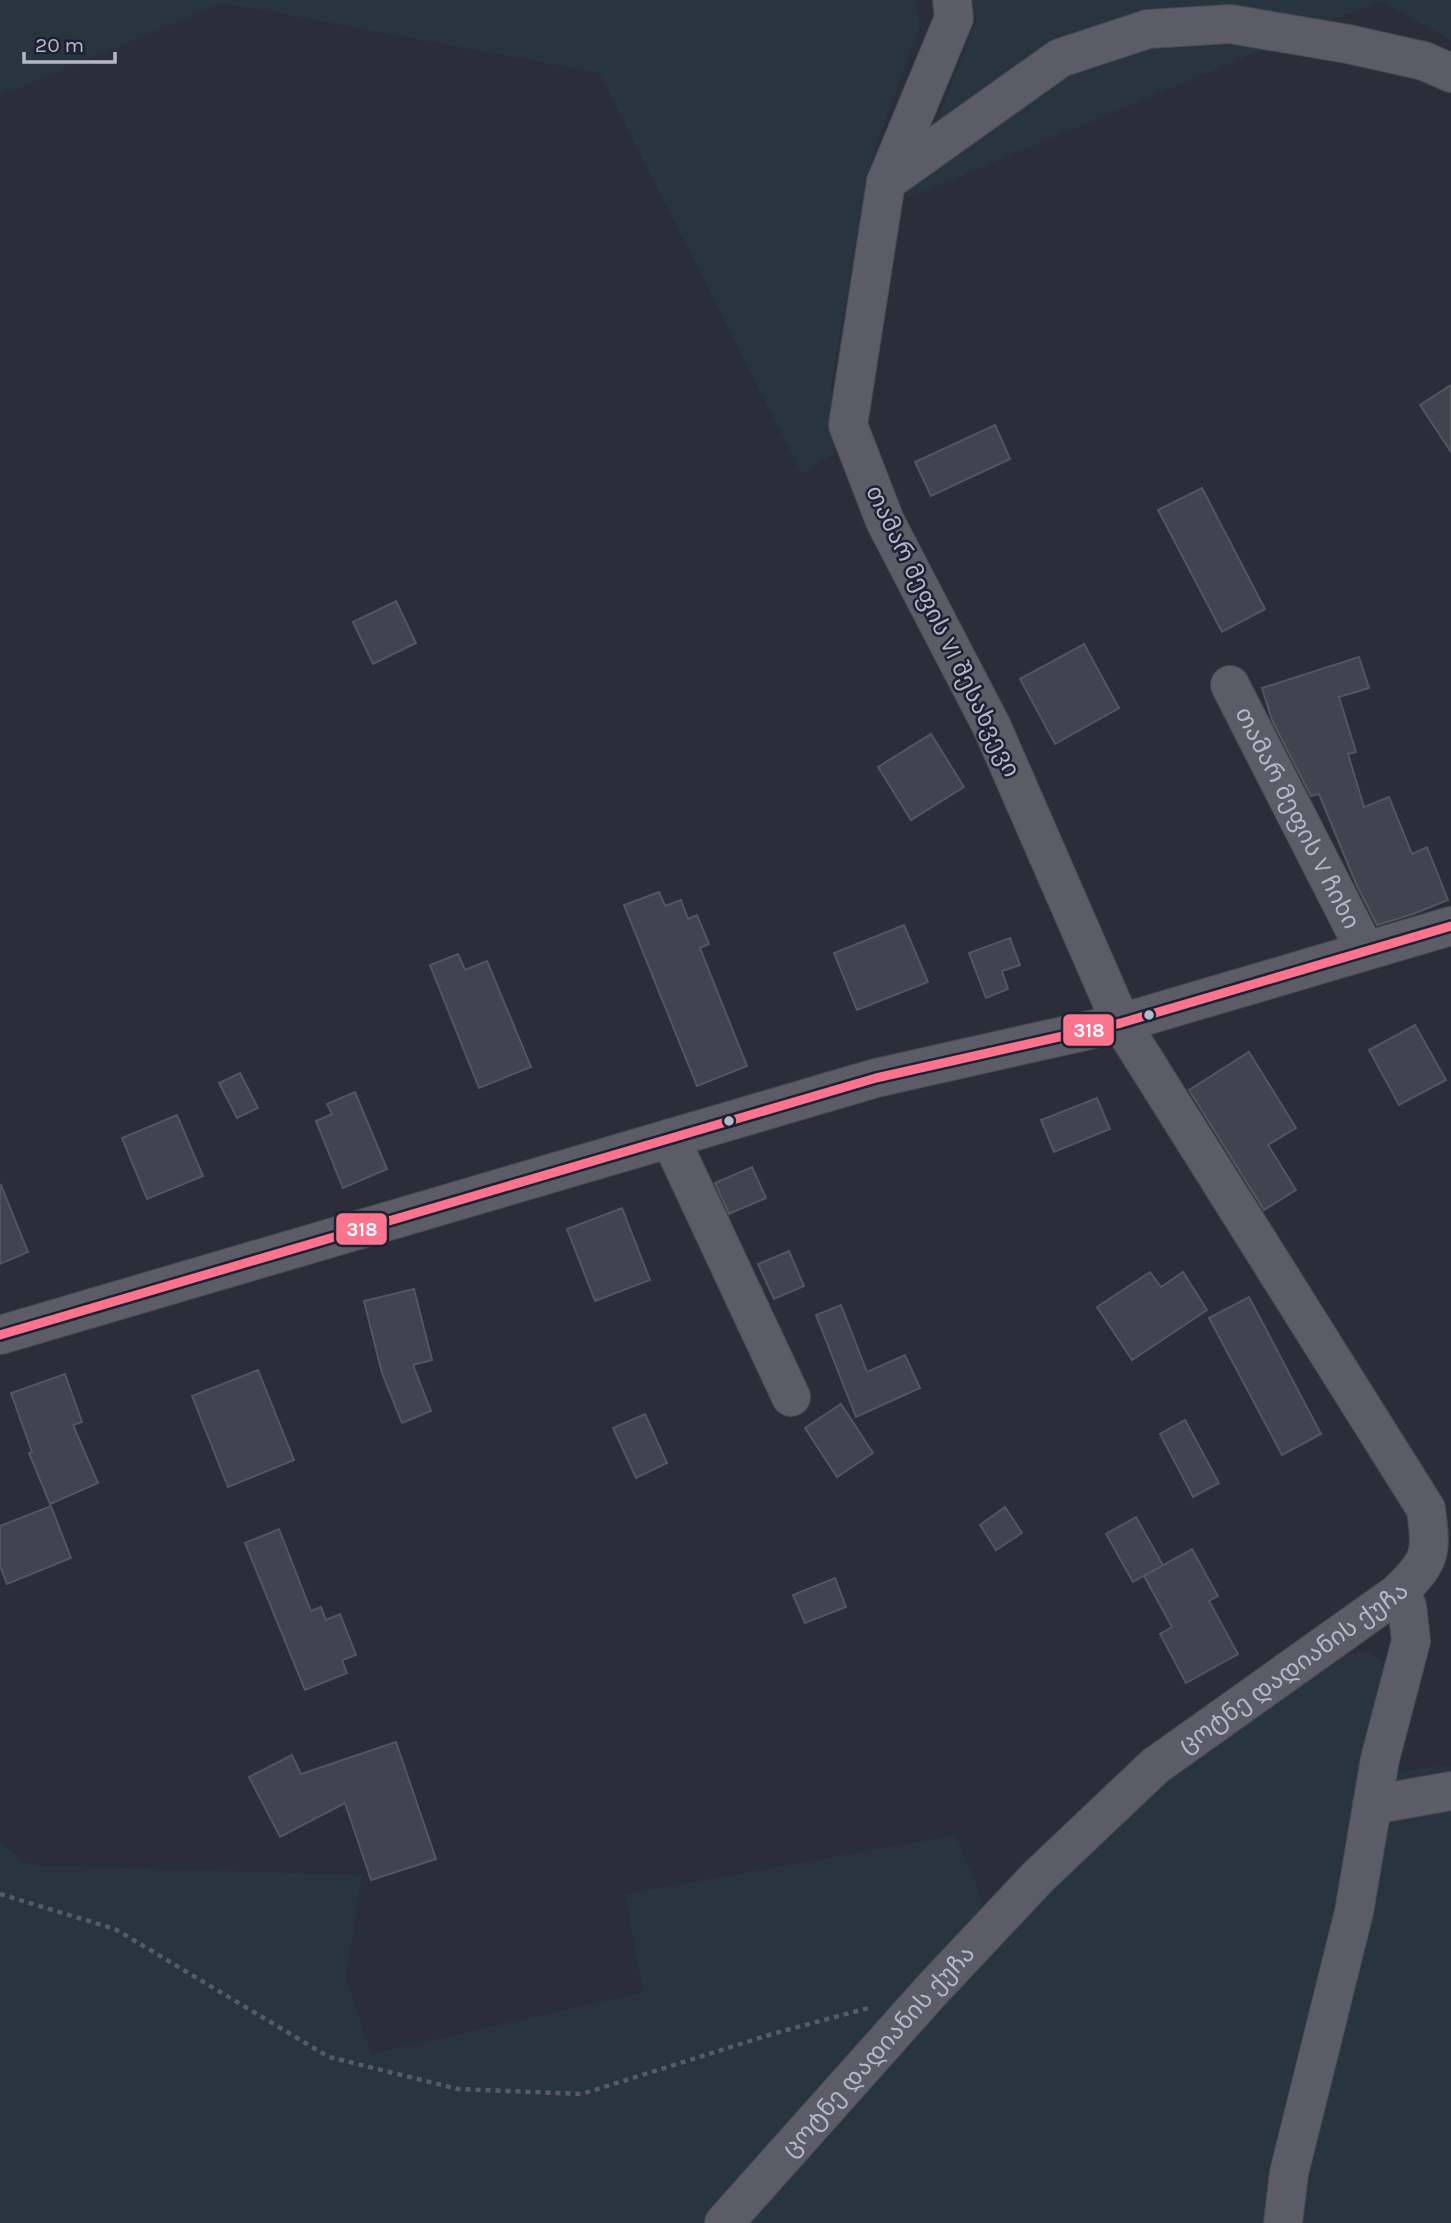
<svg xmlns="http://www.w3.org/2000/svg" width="1451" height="2223" font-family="Karla,'Noto Sans Georgian',sans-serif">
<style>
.green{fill:#28353e}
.building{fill:#41434e;stroke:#53555f;stroke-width:2}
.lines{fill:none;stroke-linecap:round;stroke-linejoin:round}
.minor-casing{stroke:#494a52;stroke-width:40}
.path{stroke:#585b63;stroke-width:4.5;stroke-dasharray:5 5;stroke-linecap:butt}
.minor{stroke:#5b5c66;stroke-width:38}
.bus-1-casing{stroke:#1e2133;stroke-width:14}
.bus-1{stroke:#fc738d;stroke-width:9}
.bus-dot{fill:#b5b8c9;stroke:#1e2133;stroke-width:2.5}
.labels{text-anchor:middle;stroke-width:5;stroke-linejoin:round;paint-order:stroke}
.street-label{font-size:24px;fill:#b5b8c9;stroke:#1e2133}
.line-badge{stroke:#1e2133;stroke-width:2.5}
.badge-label{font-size:19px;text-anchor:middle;font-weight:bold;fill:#fff}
</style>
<rect width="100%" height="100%" fill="#2b2d38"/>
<g class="green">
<path d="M 0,0 L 916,0 L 920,25 L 871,161 L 831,387 L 837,451 L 802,474 L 599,73 L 223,3 L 0,96 Z"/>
<path d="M 972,0 L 1451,0 L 1451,40 L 1380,1 L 906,199 L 976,21 Z"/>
<path d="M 1366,1651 L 1387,1663 L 1273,2223 L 748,2223 L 1088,1844 L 1190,1762 L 1344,1654 Z"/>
<path d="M 1451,1765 L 1451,2223 L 1302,2223 L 1307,2180 L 1397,1772 Z"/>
<path d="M 956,1835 L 985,1907 L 702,2223 L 0,2223 L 0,1843 L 29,1865 L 362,1875 L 346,1977 L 371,2054 L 643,1992 L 625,1894 Z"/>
</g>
<g class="building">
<path d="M 1451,385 L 1451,452 L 1420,405 Z"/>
<path d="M 995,425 L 1010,459 L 931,496 L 915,462 Z"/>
<path d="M 1202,488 L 1265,609 L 1222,632 L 1158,510 Z"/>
<path d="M 396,601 L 416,643 L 373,664 L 353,622 Z"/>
<path d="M 1084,644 L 1119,708 L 1055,744 L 1020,679 Z"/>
<path d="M 1359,657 L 1369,688 L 1339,697 L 1356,752 L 1348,754 L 1364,807 L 1389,797 L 1412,854 L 1427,847 L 1448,900 L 1413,914 L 1377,925 L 1357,886 L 1319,794 L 1311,796 L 1272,720 L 1262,688 Z"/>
<path d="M 931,734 L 964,787 L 911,820 L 878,767 Z"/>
<path d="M 659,892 L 665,906 L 681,900 L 688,919 L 697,915 L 709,944 L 700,948 L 747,1066 L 697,1086 L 624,905 Z"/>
<path d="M 904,925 L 928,982 L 857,1010 L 834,953 Z"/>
<path d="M 1010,938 L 1020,965 L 1002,971 L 1008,989 L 986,998 L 969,953 Z"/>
<path d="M 458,954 L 465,970 L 487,961 L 531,1067 L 479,1088 L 430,965 Z"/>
<path d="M 1415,1025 L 1446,1080 L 1399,1105 L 1369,1050 Z"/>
<path d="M 1249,1052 L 1296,1128 L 1268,1145 L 1296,1190 L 1264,1210 L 1189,1090 Z"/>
<path d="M 240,1073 L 258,1108 L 237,1118 L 219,1083 Z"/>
<path d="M 355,1092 L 387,1169 L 343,1188 L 316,1121 L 332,1114 L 327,1104 Z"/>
<path d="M 1097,1098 L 1110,1129 L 1054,1152 L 1041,1120 Z"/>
<path d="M 177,1115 L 203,1176 L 147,1199 L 122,1138 Z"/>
<path d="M 752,1167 L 766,1198 L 729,1214 L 715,1183 Z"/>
<path d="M 1,1185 L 28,1252 L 0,1264 L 0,1186 Z"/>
<path d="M 622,1208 L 650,1280 L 595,1301 L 567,1229 Z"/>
<path d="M 789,1251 L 804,1286 L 774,1299 L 758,1264 Z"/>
<path d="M 1150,1272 L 1161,1287 L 1183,1272 L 1207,1310 L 1132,1360 L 1097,1307 Z"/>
<path d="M 414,1289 L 432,1360 L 413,1365 L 431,1411 L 402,1423 L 382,1373 L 364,1301 Z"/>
<path d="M 1249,1297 L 1321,1434 L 1282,1455 L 1209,1318 Z"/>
<path d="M 841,1305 L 867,1372 L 905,1355 L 920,1388 L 856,1417 L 816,1315 Z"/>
<path d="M 258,1370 L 294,1460 L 228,1487 L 192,1396 Z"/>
<path d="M 65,1374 L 82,1422 L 73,1425 L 98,1483 L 50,1504 L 29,1453 L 32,1452 L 11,1393 Z"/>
<path d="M 841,1404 L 873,1453 L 837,1477 L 805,1428 Z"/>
<path d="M 645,1414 L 667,1463 L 636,1478 L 613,1428 Z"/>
<path d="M 1185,1420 L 1219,1483 L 1193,1497 L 1160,1434 Z"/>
<path d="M 51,1506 L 71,1558 L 7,1584 L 0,1566 L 0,1526 Z"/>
<path d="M 1005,1507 L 1022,1533 L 996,1550 L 980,1525 Z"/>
<path d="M 1136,1517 L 1163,1565 L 1133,1582 L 1106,1534 Z"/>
<path d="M 279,1529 L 311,1611 L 321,1607 L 326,1620 L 340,1614 L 356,1655 L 342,1660 L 347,1673 L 305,1690 L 245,1543 Z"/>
<path d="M 1192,1549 L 1218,1596 L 1209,1601 L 1238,1654 L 1186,1683 L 1160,1634 L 1172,1627 L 1144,1576 Z"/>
<path d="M 835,1578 L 846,1607 L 805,1623 L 793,1595 Z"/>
<path d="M 396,1742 L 436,1859 L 371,1880 L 345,1803 L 280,1837 L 249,1777 L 292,1755 L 301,1774 Z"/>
</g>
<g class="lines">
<defs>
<g id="minor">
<path d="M 886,182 L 1060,58 L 1148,29 L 1230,24 L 1348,44 L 1424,61 L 1451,73"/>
<path id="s1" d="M 1230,685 L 1365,950"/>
<path d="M 670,1138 L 791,1397"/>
<path d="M 0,1335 L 876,1078 L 1121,1023 L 1451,926"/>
<path d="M 1372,1805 L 1451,1791"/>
<path id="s2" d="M 724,2223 L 930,1992 L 1038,1877 L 1155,1766 L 1398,1593 C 1431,1560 1432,1555 1426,1509 L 1121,1023 L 992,727 L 885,521 L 848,425 L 886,182 L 954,18 L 952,0"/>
<path d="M 1283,2223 L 1289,2173 L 1354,1912 L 1380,1759 L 1411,1641 L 1407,1606 L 1398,1593"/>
</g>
</defs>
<use href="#minor" class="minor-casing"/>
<path class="path" d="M 0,1894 L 115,1929 L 329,2057 L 458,2089 L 582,2094 L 772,2034 L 868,2008"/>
<use href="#minor" class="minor"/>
<defs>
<path id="bus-1" d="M 0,1335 L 876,1078 L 1121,1023 L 1451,926"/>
</defs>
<use href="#bus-1" class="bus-1-casing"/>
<use href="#bus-1" class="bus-1"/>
</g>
<g class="bus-dot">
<circle cx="1149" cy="1015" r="6"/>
<circle cx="729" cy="1121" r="6"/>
</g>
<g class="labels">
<g class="street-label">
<text transform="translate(943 631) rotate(64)" y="8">თამარ მეფის VI შესახვევი</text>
<text dy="8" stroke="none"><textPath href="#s1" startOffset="149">თამარ მეფის V ჩიხი</textPath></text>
<text dy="8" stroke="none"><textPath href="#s2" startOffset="798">ცოტნე დადიანის ქუჩა</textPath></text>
<text dy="8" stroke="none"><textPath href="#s2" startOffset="231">ცოტნე დადიანის ქუჩა</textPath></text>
</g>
</g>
<g class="line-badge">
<rect x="1062" y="1013" width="53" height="34" rx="7" fill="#fc738d"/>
<rect x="335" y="1212" width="53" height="34" rx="7" fill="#fc738d"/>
</g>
<g class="badge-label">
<text x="1089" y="1037">318</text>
<text x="362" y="1236">318</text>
</g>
<path d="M24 52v10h91v-10" fill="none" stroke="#b5b8c9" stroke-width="3.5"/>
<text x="35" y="52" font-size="21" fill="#b5b8c9" stroke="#1e2133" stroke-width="5" paint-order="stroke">20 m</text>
</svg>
